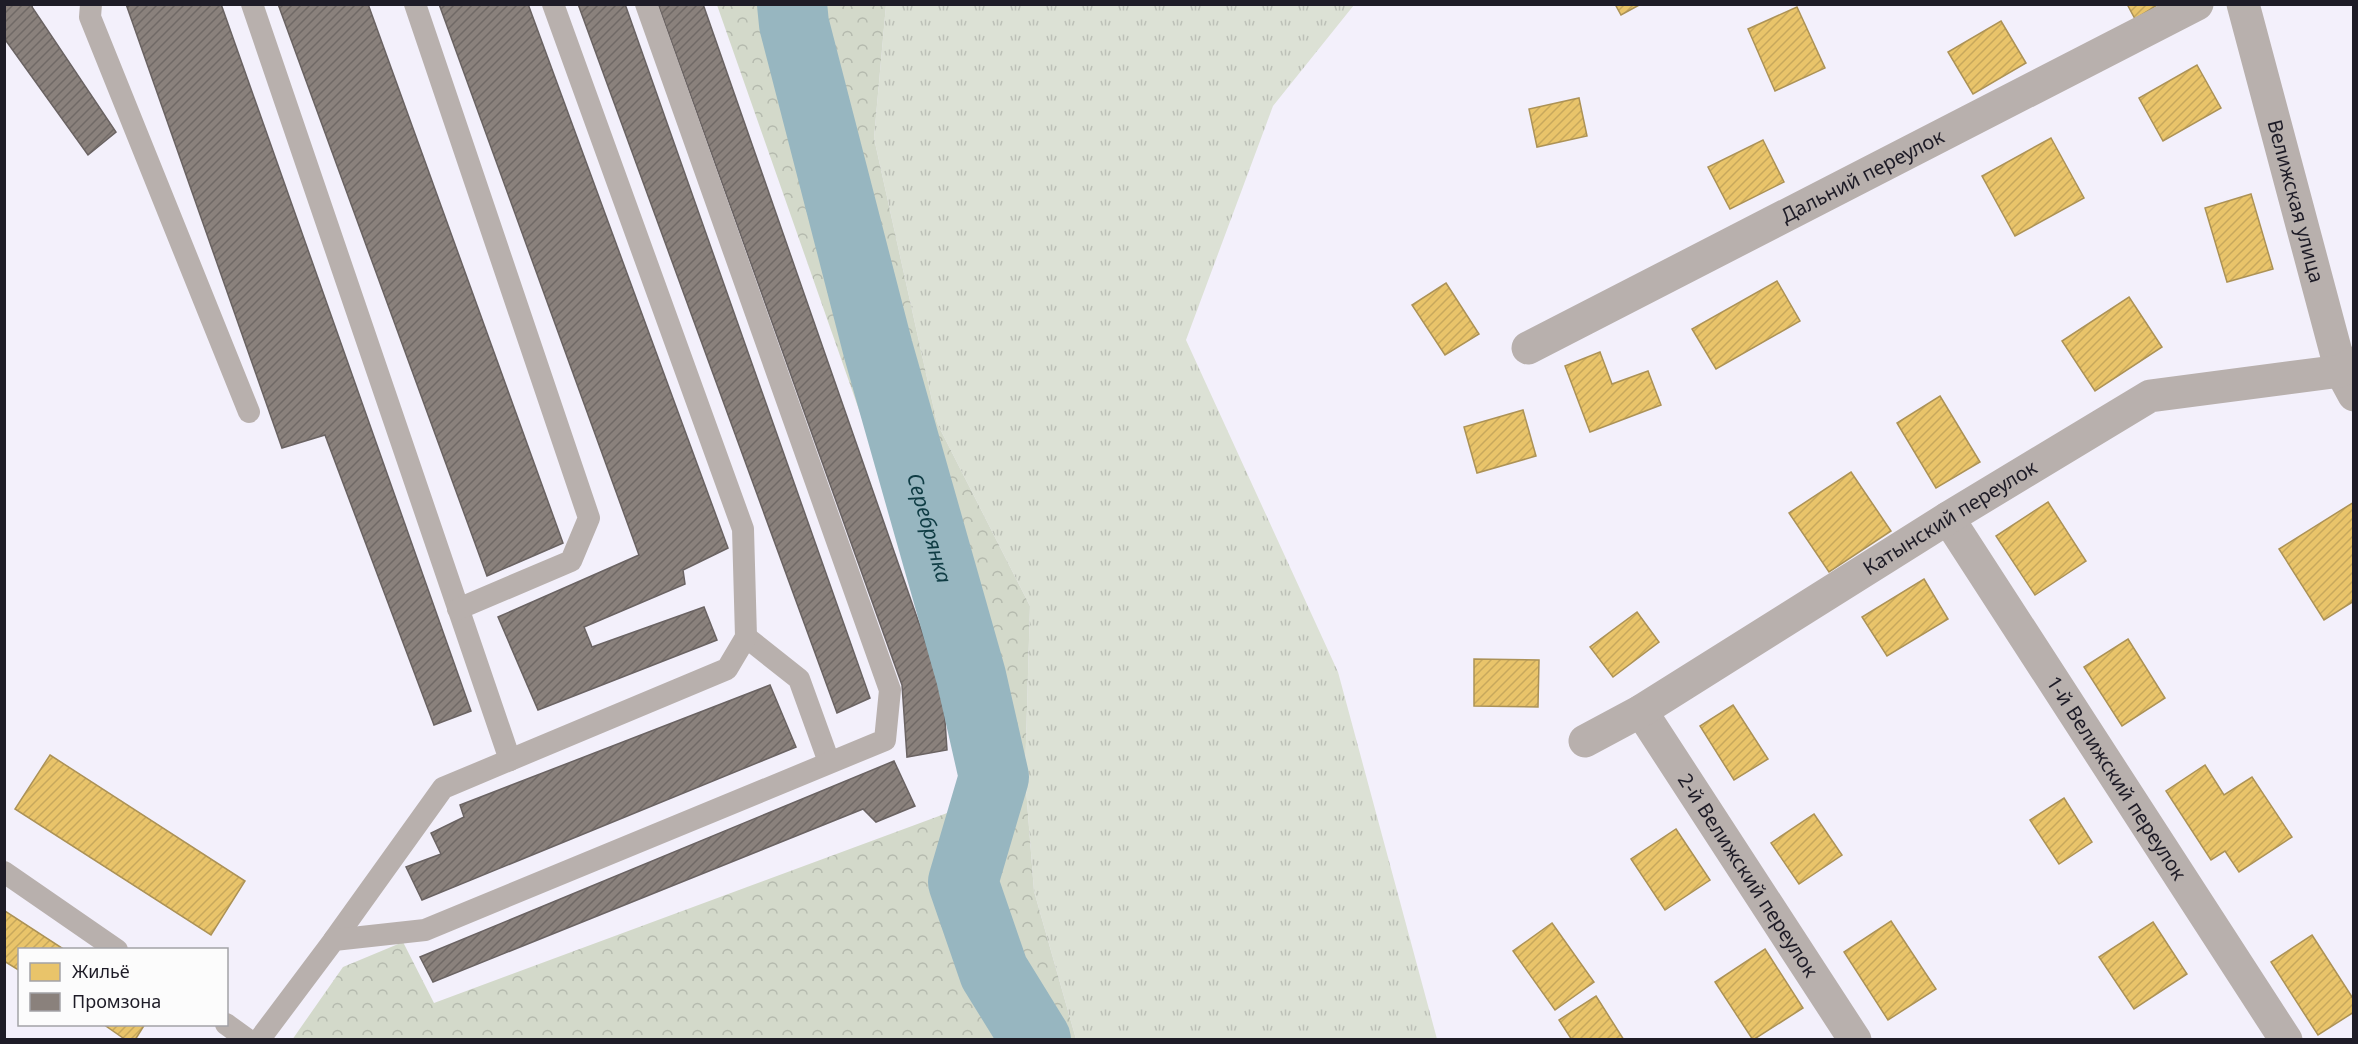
<svg xmlns="http://www.w3.org/2000/svg" width="2358" height="1044" font-family="'Noto Sans',sans-serif">
<style>
.grass{fill:url(#grass-tufts)}
.forest{fill:url(#forest-crowns)}
.homes{fill:url(#homes-hatch);stroke:#ac9256;stroke-width:1.5}
.industry{fill:url(#industry-hatch);stroke:#6a6362;stroke-width:1.5}
.lines{fill:none;stroke-linecap:round;stroke-linejoin:round}
.river{stroke:#97b6c0;stroke-width:70}
.service{stroke:#b8b0ad;stroke-width:22}
.minor{stroke:#b8b0ad;stroke-width:33}
.labels{text-anchor:middle;stroke-width:6;stroke-linejoin:round;paint-order:stroke}
.street-label{font-size:20px;fill:#1e1c27;stroke:#fcfcfc}
.water-label{font-size:21px;font-style:italic;fill:#0f3c44;stroke:#fcfcfc}
</style>
<defs>
<pattern id="grass-tufts" width="24" height="20" patternUnits="userSpaceOnUse" patternTransform="scale(1.5)"><rect width="24" height="20" fill="#dce1d5"/><path d="M3 7l-1-3M5 7V3M7 7l1-3M15 17l-1-3M17 17v-4M19 17l1-3" fill="none" stroke="#bcc0b7"/></pattern>
<pattern id="forest-crowns" width="20" height="18" patternUnits="userSpaceOnUse" patternTransform="scale(1.5)"><rect width="20" height="18" fill="#d3d9ca"/><path d="M2 6a3 3 0 1 1 6 0M12 15a3 3 0 1 1 6 0" fill="none" stroke="#b5baae"/></pattern>
<pattern id="homes-hatch" width="6" height="6" patternUnits="userSpaceOnUse" patternTransform="scale(1.5)"><rect width="6" height="6" fill="#e9c46a"/><path d="M-1 1l2-2M0 6l6-6M5 7l2-2" fill="none" stroke="#c7a85c"/></pattern>
<pattern id="industry-hatch" width="6" height="6" patternUnits="userSpaceOnUse" patternTransform="scale(1.5)"><rect width="6" height="6" fill="#8a817c"/><path d="M-1 1l2-2M0 6l6-6M5 7l2-2" fill="none" stroke="#706966"/></pattern>
</defs>
<rect width="100%" height="100%" fill="#f3f0fb"/>
<path class="grass" d="M 886,5 L 1354,5 L 1273,106 L 1186,340 L 1338,672 L 1437,1039 L 1076,1039 L 1034,891 L 1025,776 L 1030,606 L 937,423 L 874,138 Z"/>
<path class="forest" d="M 717,5 L 886,5 L 874,138 L 937,423 L 1030,606 L 1025,776 L 1034,891 L 1076,1039 L 292,1040 L 343,967 L 403,942 L 434,1003 L 958,809 L 966,715 Z"/>
<g class="homes">
<path d="M 1615,4 L 1641,4 L 1621,15 Z"/>
<path d="M 2127,4 L 2159,4 L 2135,19 Z"/>
<path d="M 1797,7 L 1825,68 L 1775,91 L 1748,29 Z"/>
<path d="M 2001,21 L 2026,63 L 1973,94 L 1948,52 Z"/>
<path d="M 2197,65 L 2221,108 L 2163,141 L 2139,98 Z"/>
<path d="M 1579,98 L 1587,136 L 1537,147 L 1529,109 Z"/>
<path d="M 2051,138 L 2084,198 L 2015,236 L 1982,176 Z"/>
<path d="M 1763,140 L 1784,182 L 1730,209 L 1708,167 Z"/>
<path d="M 2251,194 L 2273,269 L 2227,282 L 2205,208 Z"/>
<path d="M 1777,281 L 1800,321 L 1716,369 L 1692,329 Z"/>
<path d="M 1446,283 L 1479,334 L 1445,355 L 1412,305 Z"/>
<path d="M 2129,297 L 2162,347 L 2095,391 L 2062,341 Z"/>
<path d="M 1600,352 L 1612,384 L 1648,371 L 1661,405 L 1590,432 L 1565,366 Z"/>
<path d="M 1940,396 L 1980,462 L 1936,488 L 1897,423 Z"/>
<path d="M 1523,410 L 1536,456 L 1477,473 L 1464,427 Z"/>
<path d="M 1851,472 L 1891,531 L 1829,572 L 1789,513 Z"/>
<path d="M 2048,502 L 2086,561 L 2035,595 L 1996,536 Z"/>
<path d="M 2354,502 L 2354,601 L 2324,620 L 2279,549 Z"/>
<path d="M 1924,579 L 1948,619 L 1887,656 L 1862,617 Z"/>
<path d="M 1637,612 L 1659,642 L 1613,677 L 1590,647 Z"/>
<path d="M 2128,639 L 2165,698 L 2122,726 L 2084,667 Z"/>
<path d="M 1474,659 L 1539,660 L 1538,707 L 1474,706 Z"/>
<path d="M 1733,705 L 1768,759 L 1734,780 L 1700,726 Z"/>
<path d="M 50,755 L 245,881 L 211,935 L 15,809 Z"/>
<path d="M 2205,765 L 2224,795 L 2252,777 L 2292,837 L 2239,872 L 2225,851 L 2211,860 L 2166,791 Z"/>
<path d="M 2064,798 L 2092,842 L 2059,864 L 2030,820 Z"/>
<path d="M 1814,814 L 1842,855 L 1799,884 L 1771,843 Z"/>
<path d="M 1676,829 L 1710,880 L 1665,910 L 1631,859 Z"/>
<path d="M 4,911 L 5,911 L 65,950 L 20,950 L 20,971 L 4,961 Z"/>
<path d="M 1891,921 L 1936,989 L 1888,1020 L 1844,952 Z"/>
<path d="M 2153,922 L 2187,974 L 2134,1009 L 2099,957 Z"/>
<path d="M 1552,923 L 1594,982 L 1555,1010 L 1513,951 Z"/>
<path d="M 2312,935 L 2354,1000 L 2354,1012 L 2318,1035 L 2271,962 Z"/>
<path d="M 1765,949 L 1803,1008 L 1753,1040 L 1715,982 Z"/>
<path d="M 1596,996 L 1624,1040 L 1572,1040 L 1559,1020 Z"/>
<path d="M 103,1024 L 145,1024 L 135,1040 L 126,1040 Z"/>
</g>
<g class="industry">
<path d="M 4,4 L 33,4 L 32,7 L 116,132 L 88,155 L 4,38 Z"/>
<path d="M 126,4 L 221,4 L 471,711 L 434,725 L 325,435 L 282,448 Z"/>
<path d="M 278,4 L 368,4 L 563,543 L 487,576 Z"/>
<path d="M 439,4 L 528,4 L 728,548 L 683,570 L 685,584 L 584,627 L 592,647 L 704,607 L 717,640 L 538,710 L 498,617 L 639,555 Z"/>
<path d="M 578,4 L 625,4 L 870,698 L 837,713 Z"/>
<path d="M 658,4 L 703,4 L 943,692 L 947,750 L 907,757 L 902,685 Z"/>
<path d="M 770,685 L 796,747 L 422,900 L 406,867 L 441,854 L 431,833 L 464,817 L 460,805 Z"/>
<path d="M 894,761 L 915,806 L 876,822 L 863,809 L 433,982 L 420,957 Z"/>
</g>
<g class="lines">
<path class="river" id="s1" d="M 792,4 L 794,24 L 878,349 L 971,676 L 994,777 L 963,882 L 994,972 L 1036,1040"/>
<g class="service">
<path d="M 91,4 L 90,17 L 249,412"/>
<path d="M 252,4 L 510,760"/>
<path d="M 415,4 L 589,518 L 571,561 L 458,609"/>
<path d="M 746,637 L 799,679 L 829,762"/>
<path d="M 4,872 L 117,950"/>
<path d="M 334,940 L 443,788 L 727,669 L 746,637 L 743,529 L 553,4"/>
<path d="M 226,1024 L 248,1040"/>
<path d="M 259,1040 L 334,940 L 425,930 L 885,740 L 890,690 L 646,4"/>
</g>
<g class="minor">
<path id="s2" d="M 2243,4 L 2341,371 L 2354,395"/>
<path id="s3" d="M 1528,348 L 2197,4"/>
<path id="s4" d="M 1948,518 L 2286,1040"/>
<path id="s5" d="M 1641,711 L 1855,1040"/>
<path id="s6" d="M 1585,741 L 1641,711 L 1948,518 L 2150,396 L 2341,371 L 2354,363"/>
</g>
</g>
<g class="labels">
<g class="street-label">
<text dy="7" stroke="none"><textPath href="#s3" startOffset="376">Дальний переулок</textPath></text>
<text dy="7" stroke="none"><textPath href="#s2" startOffset="204">Велижская улица</textPath></text>
<text dy="7" stroke="none"><textPath href="#s6" startOffset="428">Катынский переулок</textPath></text>
<text dy="7" stroke="none"><textPath href="#s4" startOffset="310">1-й Велижский переулок</textPath></text>
<text dy="7" stroke="none"><textPath href="#s5" startOffset="196">2-й Велижский переулок</textPath></text>
</g>
<g class="water-label">
<text dy="7" stroke="none"><textPath href="#s1" startOffset="542">Серебрянка</textPath></text>
</g>
</g>
<rect width="2358" height="1044" fill="none" stroke="#1e1c27" stroke-width="12"/>
<rect x="18" y="948" width="210" height="78" fill="#fcfcfc" stroke="#a3a2a7" stroke-width="1.5"/>
<rect x="30" y="963" width="30" height="18" fill="#e9c46a" stroke="#a3a2a7" stroke-width="1.5"/>
<text x="72" y="978" font-size="18" fill="#1e1c27">Жильё</text>
<rect x="30" y="993" width="30" height="18" fill="#8a817c" stroke="#a3a2a7" stroke-width="1.5"/>
<text x="72" y="1008" font-size="18" fill="#1e1c27">Промзона</text>
</svg>
